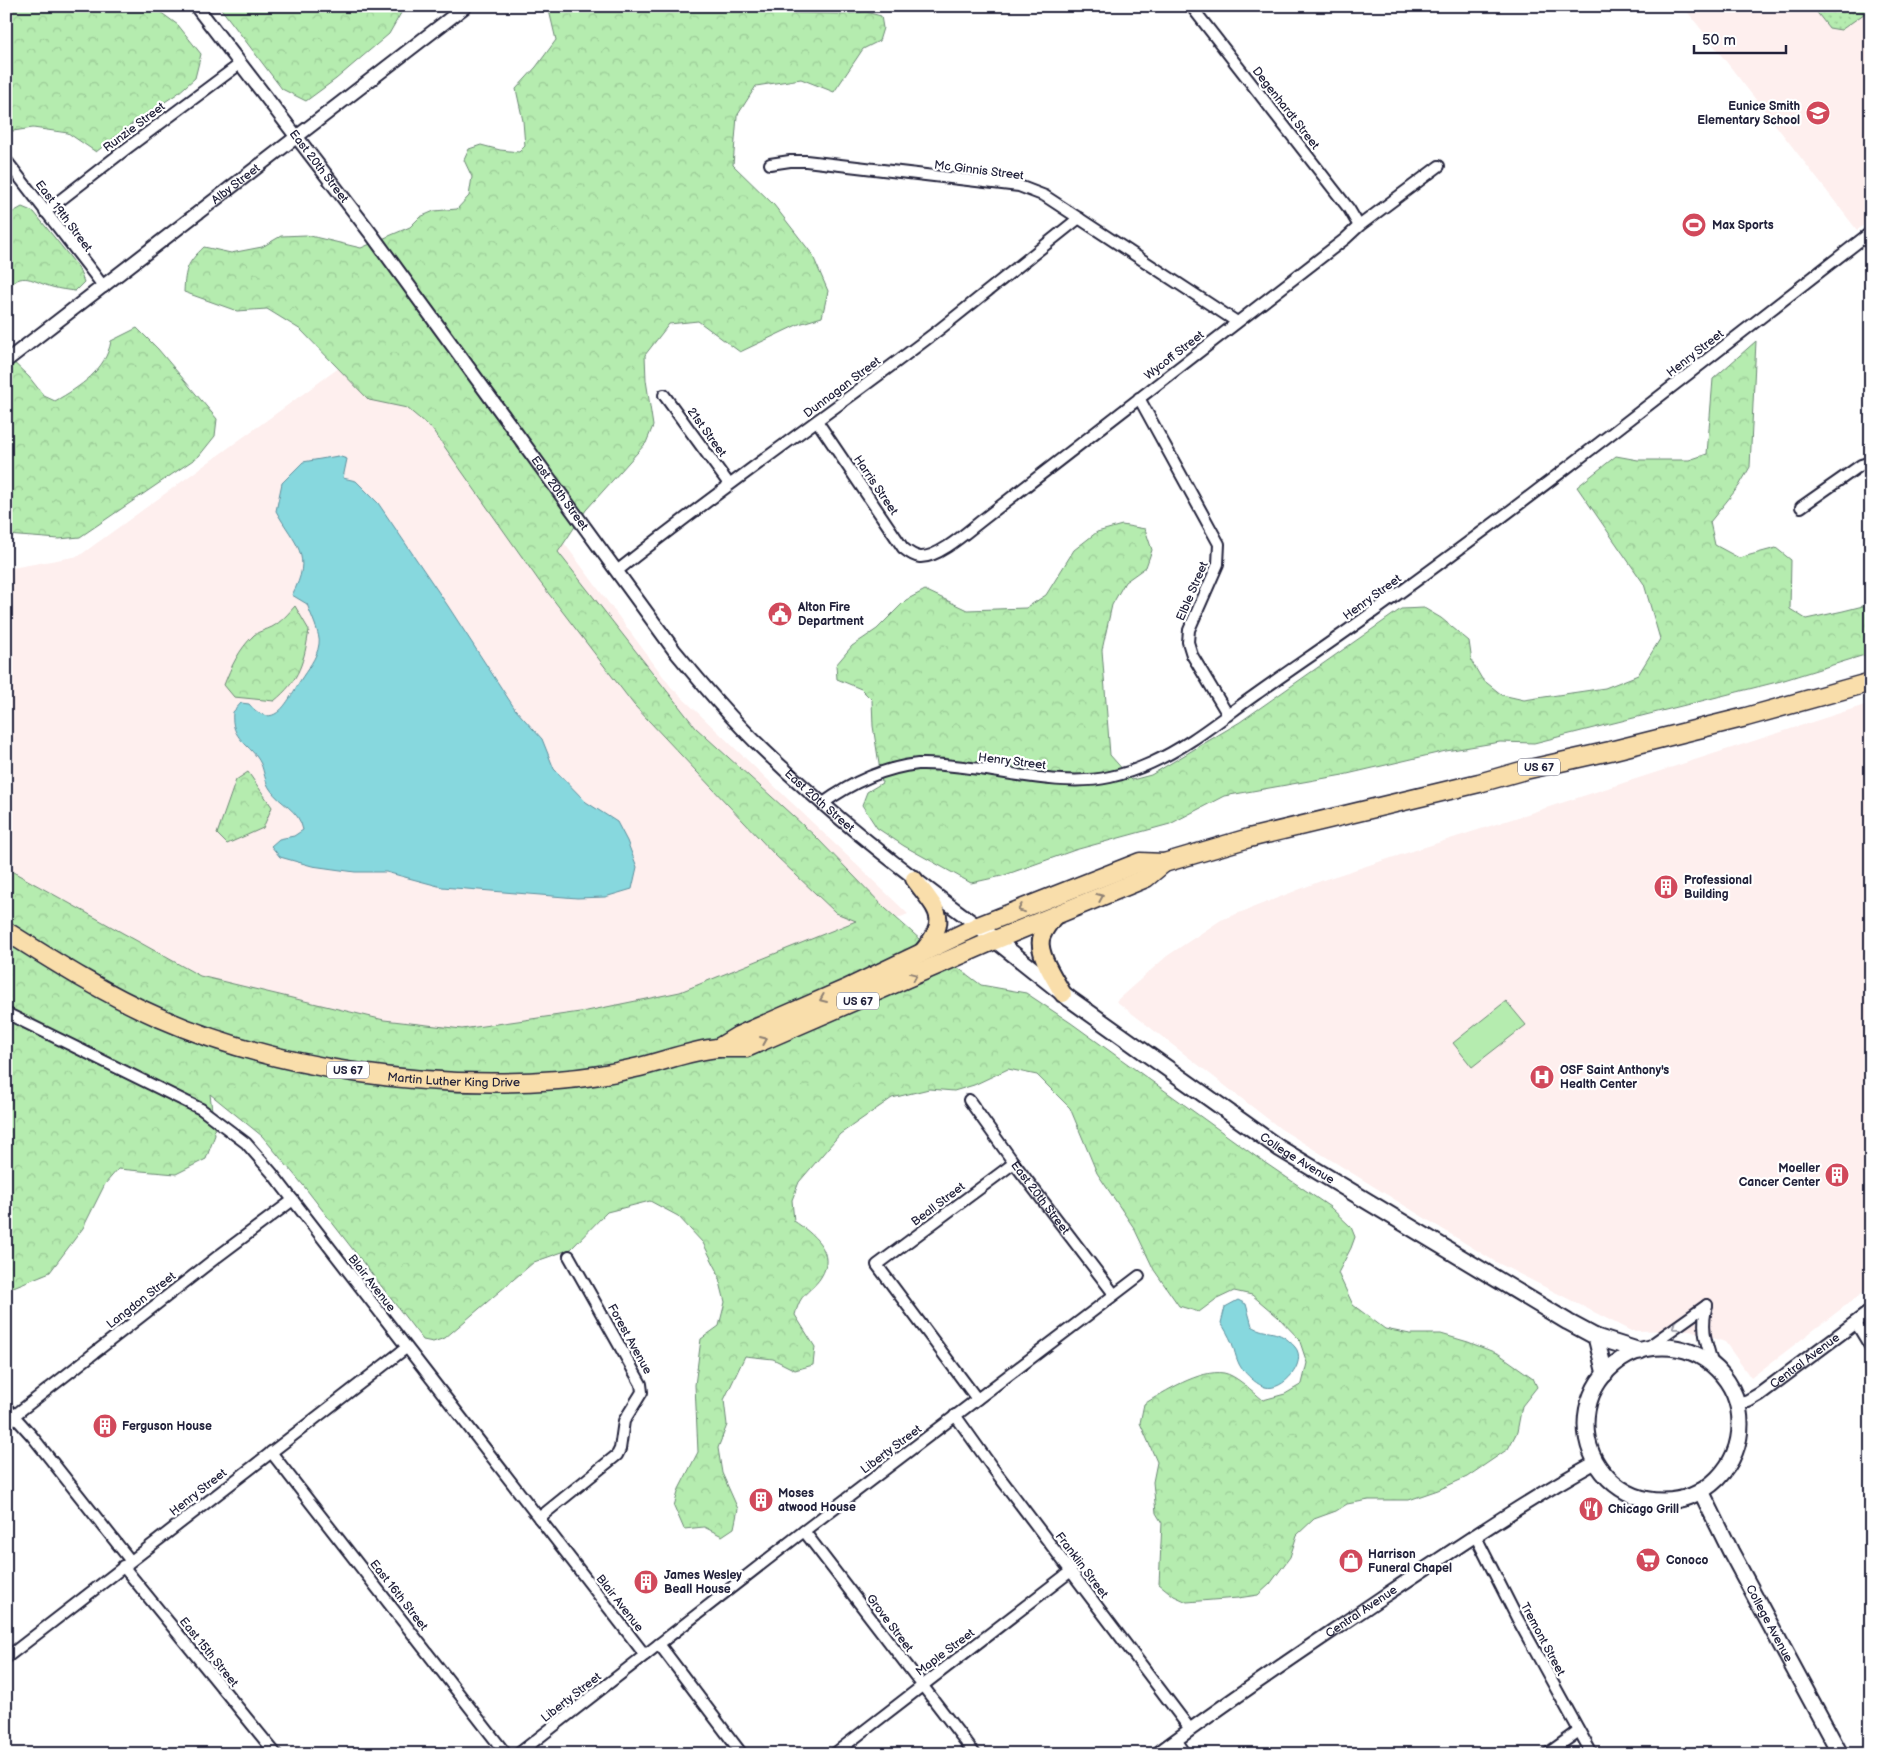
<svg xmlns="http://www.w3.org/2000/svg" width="1877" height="1760" font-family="'Balsamiq Sans',sans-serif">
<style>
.built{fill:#feefee}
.grass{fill:#b5ecaf;stroke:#6c8775}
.forest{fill:url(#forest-crowns);stroke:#6c8775}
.park{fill:url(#park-dots);stroke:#6c8775}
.water{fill:#87d8de;stroke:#5f8f9d}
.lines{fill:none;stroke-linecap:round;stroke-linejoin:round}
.minor-casing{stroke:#22223b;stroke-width:14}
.tertiary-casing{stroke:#22223b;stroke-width:16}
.secondary-casing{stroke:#22223b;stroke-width:19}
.primary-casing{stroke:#22223b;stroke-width:20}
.trunk-casing{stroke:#22223b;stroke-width:21}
.minor{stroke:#fff;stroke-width:10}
.tertiary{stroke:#fff;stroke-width:12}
.secondary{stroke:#fff;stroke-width:15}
.primary{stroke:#f9deab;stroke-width:16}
.trunk{stroke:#f9deab;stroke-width:18}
.oneway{stroke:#8e8073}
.oneway2{stroke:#9c9ca7}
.labels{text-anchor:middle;stroke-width:4.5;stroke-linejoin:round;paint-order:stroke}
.shield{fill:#fff;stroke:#646476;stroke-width:1}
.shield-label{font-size:11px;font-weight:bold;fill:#22223b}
.poi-label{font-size:12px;font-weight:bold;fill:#22223b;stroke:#fff;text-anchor:start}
.street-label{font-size:12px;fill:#22223b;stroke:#fff}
</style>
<defs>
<pattern id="forest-crowns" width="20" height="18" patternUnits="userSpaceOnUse" patternTransform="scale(1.25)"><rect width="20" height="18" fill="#b5ecaf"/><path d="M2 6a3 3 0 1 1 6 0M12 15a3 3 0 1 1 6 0" fill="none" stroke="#9bca97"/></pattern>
<pattern id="park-dots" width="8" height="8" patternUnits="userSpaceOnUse" patternTransform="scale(1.25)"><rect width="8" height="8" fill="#b5ecaf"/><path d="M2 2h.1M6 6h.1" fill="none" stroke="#9bca97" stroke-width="1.8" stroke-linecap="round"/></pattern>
</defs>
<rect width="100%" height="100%" fill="#fff"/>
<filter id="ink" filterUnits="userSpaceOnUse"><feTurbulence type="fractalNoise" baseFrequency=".02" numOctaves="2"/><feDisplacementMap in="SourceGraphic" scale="10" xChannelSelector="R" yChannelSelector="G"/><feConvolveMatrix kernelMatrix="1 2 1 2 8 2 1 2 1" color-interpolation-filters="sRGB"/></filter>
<g filter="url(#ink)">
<g class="built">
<path d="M 1683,6 L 1871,6 L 1871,220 L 1857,230 Z"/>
<path d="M 401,323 L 671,687 L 908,914 L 681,1006 L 438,1039 L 199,995 L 6,895 L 6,569 L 79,556 Z"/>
<path d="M 1871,703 L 1871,1286 L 1751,1378 L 1725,1342 L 1690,1330 L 1631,1331 L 1494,1261 L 1281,1129 L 1116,1001 L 1167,956 L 1221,920 L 1326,879 Z"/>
</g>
<path class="grass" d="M 1506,1001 L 1526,1025 L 1472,1067 L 1453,1043 Z"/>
<g class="forest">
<path d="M 6,6 L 152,6 L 178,25 L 201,54 L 195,78 L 177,94 L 137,120 L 96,152 L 68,133 L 33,128 L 13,131 L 6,126 Z"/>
<path d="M 219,6 L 396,6 L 401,13 L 389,34 L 336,79 L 306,101 L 282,89 Z"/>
<path d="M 548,6 L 748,6 L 787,13 L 841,14 L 866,12 L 881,16 L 883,28 L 879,41 L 863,49 L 834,92 L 801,79 L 756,86 L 737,116 L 733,165 L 774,205 L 812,254 L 828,291 L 822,317 L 799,324 L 740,352 L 698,321 L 669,324 L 645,355 L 646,380 L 653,426 L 646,443 L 586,510 L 558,552 L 696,728 L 815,836 L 886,909 L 922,941 L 981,985 L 1026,993 L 1071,1023 L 1258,1158 L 1330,1207 L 1351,1227 L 1355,1237 L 1351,1248 L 1338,1273 L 1353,1305 L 1385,1329 L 1410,1334 L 1441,1334 L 1468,1342 L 1499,1354 L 1533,1378 L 1537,1387 L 1522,1406 L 1517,1432 L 1508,1449 L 1467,1477 L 1438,1490 L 1409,1500 L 1369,1500 L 1347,1504 L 1336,1511 L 1314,1519 L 1297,1535 L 1290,1557 L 1270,1584 L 1258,1595 L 1238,1598 L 1187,1602 L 1174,1596 L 1159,1584 L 1162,1523 L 1156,1513 L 1153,1482 L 1157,1462 L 1140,1423 L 1144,1404 C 1164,1392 1200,1369 1224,1373 C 1236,1375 1253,1392 1263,1400 L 1285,1394 L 1302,1384 L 1307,1363 L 1299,1339 L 1278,1317 L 1252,1295 L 1234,1291 L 1215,1300 L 1199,1312 L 1179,1306 L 1154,1270 L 1134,1228 L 1097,1173 L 1070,1108 L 1037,1075 L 1008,1069 L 974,1085 L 954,1091 L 929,1089 L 892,1098 L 840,1134 L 799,1182 L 792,1200 L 794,1221 C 812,1233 837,1252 821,1277 C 816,1286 805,1292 800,1301 C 798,1305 796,1311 795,1315 L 815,1347 L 813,1365 L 795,1370 L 773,1359 L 745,1356 L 724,1400 L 727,1425 L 718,1448 L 722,1473 L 738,1509 L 734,1528 L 722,1536 L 704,1527 L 684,1529 L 674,1506 L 679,1489 L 698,1452 L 695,1385 L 701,1339 L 719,1326 L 725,1302 L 717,1270 L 703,1243 L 678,1216 L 650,1201 L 607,1212 L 571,1249 L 534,1262 L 445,1338 L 433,1342 L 423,1340 L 303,1185 L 262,1136 L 210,1094 L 215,1135 L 206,1159 L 176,1174 L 118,1169 L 105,1184 L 83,1228 L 50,1272 L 6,1290 L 6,868 L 200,976 L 384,1020 L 462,1029 L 587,1011 L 680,992 L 856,921 L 836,913 L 775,855 L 634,705 L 539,581 L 432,429 L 407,408 L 369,400 L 301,330 L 267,309 L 237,311 L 184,292 C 185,269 187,263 204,247 L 231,253 L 262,247 L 281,236 L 306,235 L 361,248 L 410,227 L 420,217 L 434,211 L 457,209 L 469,196 L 472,177 L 464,160 L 469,149 L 481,145 L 500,150 L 519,152 L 525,146 L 523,121 L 516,89 L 536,67 L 556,40 Z"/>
<path d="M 22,207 L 34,212 L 78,267 L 84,282 L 75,291 C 67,290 59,289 52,287 C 33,282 22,269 6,290 L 6,216 Z"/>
<path d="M 137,328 L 158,349 L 217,419 L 215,436 L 199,456 L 80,537 L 59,539 L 6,535 L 6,355 L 29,377 L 44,396 L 55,401 C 80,387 106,370 111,341 Z"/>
<path d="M 1756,341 L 1750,467 L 1739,486 L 1710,522 L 1715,545 L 1739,558 L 1776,548 L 1791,560 L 1790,609 L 1806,619 L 1843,611 L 1871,604 L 1871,653 L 1781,681 L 1534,743 L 1500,742 L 1446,751 L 1343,775 L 1224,796 L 1170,824 L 1075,850 L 1002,876 L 971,883 L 904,846 L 877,828 L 862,805 L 867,792 L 882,783 L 873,726 L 872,700 L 861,689 L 837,679 L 836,665 L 852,646 L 877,629 L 906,600 L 925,590 L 967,610 L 1026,608 L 1046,595 L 1074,550 L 1097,532 L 1122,525 L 1145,529 L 1152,550 L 1146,567 L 1125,582 L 1112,605 L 1102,650 L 1110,755 L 1132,780 L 1151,775 L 1240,722 L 1401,609 L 1424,608 L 1441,618 L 1469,641 L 1472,662 L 1482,679 L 1502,695 L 1524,700 L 1605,688 L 1638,675 L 1660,639 L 1644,584 L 1577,487 L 1616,456 L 1638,460 L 1689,460 L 1707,454 L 1713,379 Z"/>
<path d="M 295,606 L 309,630 C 304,661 300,680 274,701 L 234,697 L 224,685 C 231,667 239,649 254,635 C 259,631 266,630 272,627 C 281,622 288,614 295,606 Z"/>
<path d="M 248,772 L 272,807 L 263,828 L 227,844 L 217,834 L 236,780 Z"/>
</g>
<path class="park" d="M 1812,6 L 1871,6 L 1871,9 L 1841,30 L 1829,28 Z"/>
<g class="water">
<path d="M 338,456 L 347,459 L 343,478 L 356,481 L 378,503 L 448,606 L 515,709 L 542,739 L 554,769 L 586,802 L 617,822 L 627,841 L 637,867 L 632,889 L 605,897 L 577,898 L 442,887 L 386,872 L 355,872 L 312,866 L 280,857 L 271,846 L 279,839 L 294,836 L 303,830 C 299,809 280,805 270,789 C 265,782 264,771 261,764 C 251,743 230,741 233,712 L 241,703 L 249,704 C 274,733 287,702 300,681 C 307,669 317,659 319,644 C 321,635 310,613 307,604 L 292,595 C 314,555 295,545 276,511 L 282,483 L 303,462 Z"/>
<path d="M 1238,1300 L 1246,1304 L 1252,1326 C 1267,1336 1278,1327 1295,1347 C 1308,1362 1283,1392 1265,1387 C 1258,1385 1249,1377 1244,1371 C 1237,1365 1235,1351 1232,1343 C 1229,1336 1225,1329 1221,1323 L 1225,1307 Z"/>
</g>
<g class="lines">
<defs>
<g id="minor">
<path d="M 1191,6 L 1349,209 L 1359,226"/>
<path d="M 6,160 L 104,287"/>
<path d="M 770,164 L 790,161 L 806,161 L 1019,186 L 1045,196 L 1237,322"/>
<path d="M 45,212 L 126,149 L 240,64"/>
<path d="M 664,395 L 729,484"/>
<path d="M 1139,398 L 1219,544 L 1218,564 L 1189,630 L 1188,642 L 1192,655 L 1228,715"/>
<path d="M 817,421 L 903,548 C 908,552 913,556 920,557 C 938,558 967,532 981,521 L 1345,239 L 1359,226 L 1439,166"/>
<path d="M 1801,507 L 1861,465 L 1871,462"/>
<path d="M 617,571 C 722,487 833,411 940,329 C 987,292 1033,255 1079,218"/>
<path d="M 822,804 C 851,783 882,768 918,764 C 939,763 960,767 980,769 C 1021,775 1070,786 1110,777 C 1124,774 1138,769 1151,763 C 1189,746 1221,719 1255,695 C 1290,670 1326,646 1362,620 C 1535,496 1702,363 1871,232"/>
<path d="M 6,1013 L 201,1109 L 246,1143 L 272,1173 L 645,1655"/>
<path id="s1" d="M 969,1100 L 1014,1163 L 1114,1294"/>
<path d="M 1707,1305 C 1700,1329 1707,1344 1713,1366"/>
<path d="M 1856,1323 L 1871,1348"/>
<path d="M 1645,1349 L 1707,1305"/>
<path d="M 977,1399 L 877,1265 L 1014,1163"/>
<path d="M 6,1407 L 32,1436 L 130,1560"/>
<path d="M 955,1415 L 992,1467 L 1190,1729"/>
<path d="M 6,1422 L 217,1257 L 293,1200"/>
<path d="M 271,1452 L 506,1754"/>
<path d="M 539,1518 L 617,1455 L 620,1449 L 624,1421 L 642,1392 L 641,1384 L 569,1256"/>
<path d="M 804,1531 L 975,1754"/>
<path d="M 1475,1535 L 1517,1618 L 1592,1754"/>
<path d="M 123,1566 L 276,1754"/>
<path d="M 659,1644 L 742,1754"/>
<path d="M 6,1658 L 406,1348"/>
<path d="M 1176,1740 L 1186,1754"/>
<path d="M 518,1754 L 804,1531 L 1139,1276"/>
<path d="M 834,1754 L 1071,1571"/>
<path d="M 1547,1754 L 1579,1731"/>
</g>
<g id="tertiary">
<path id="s2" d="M 196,6 L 372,235 L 674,650 C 703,685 733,721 766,752 C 832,816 904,872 978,926"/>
<path id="s3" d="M 6,361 L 466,6"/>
<path id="s4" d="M 1737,1404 L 1748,1401 L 1760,1394 L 1871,1311"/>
<path id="s5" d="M 1157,1754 C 1230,1699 1306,1649 1381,1598 C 1452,1551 1522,1503 1596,1462"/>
</g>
<g id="secondary">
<path id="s6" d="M 978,926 L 1070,999 L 1279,1148 L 1568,1322 L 1596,1337 L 1640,1351"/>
<path d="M 1596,1337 L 1605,1374"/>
<circle cx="1663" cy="1424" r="77"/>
<path id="s7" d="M 1701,1491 L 1731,1552 L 1840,1754"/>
</g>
<g id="primary">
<path d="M 914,879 C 938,912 951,918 921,953"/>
<path d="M 1055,915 C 1050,923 1043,930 1041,939 C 1038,955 1055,979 1063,994"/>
</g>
<g id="trunk">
<path id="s8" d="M 6,931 C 55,962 105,994 158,1017 C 278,1070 428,1090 558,1080 C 584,1078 610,1074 635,1068 C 662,1062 691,1050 718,1048 C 727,1048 737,1048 746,1048 L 995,940 L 1146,878 L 1164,863"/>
<path d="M 718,1048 L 738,1036 L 846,989 L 978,926 L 1140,862 L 1164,863 L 1249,838 L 1479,783 L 1525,770 L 1610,751 L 1746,717 L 1871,682"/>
</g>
</defs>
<use href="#minor" class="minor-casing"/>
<use href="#tertiary" class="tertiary-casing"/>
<use href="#secondary" class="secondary-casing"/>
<use href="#primary" class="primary-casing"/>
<use href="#trunk" class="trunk-casing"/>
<use href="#minor" class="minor"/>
<use href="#tertiary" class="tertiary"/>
<use href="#secondary" class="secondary"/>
<use href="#primary" class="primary"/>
<use href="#trunk" class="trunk"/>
</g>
<defs><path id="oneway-chevron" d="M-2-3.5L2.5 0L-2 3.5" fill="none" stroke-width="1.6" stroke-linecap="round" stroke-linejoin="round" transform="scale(1.25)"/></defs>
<g class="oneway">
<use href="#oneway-chevron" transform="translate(1100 897) rotate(-22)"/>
<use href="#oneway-chevron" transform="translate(1021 909) rotate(158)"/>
<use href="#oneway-chevron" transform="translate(914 976) rotate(-24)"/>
<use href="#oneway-chevron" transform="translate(823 999) rotate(157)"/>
<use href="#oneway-chevron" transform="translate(764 1040) rotate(-23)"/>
</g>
<use class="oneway2" href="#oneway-chevron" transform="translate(1676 1327) rotate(144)"/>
</g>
<defs>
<symbol id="school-disc" viewBox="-11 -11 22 22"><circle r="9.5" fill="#d1495b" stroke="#fff"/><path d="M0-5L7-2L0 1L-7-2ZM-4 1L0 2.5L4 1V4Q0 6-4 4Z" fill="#fff"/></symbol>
<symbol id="stadium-disc" viewBox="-11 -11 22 22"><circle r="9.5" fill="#d1495b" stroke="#fff"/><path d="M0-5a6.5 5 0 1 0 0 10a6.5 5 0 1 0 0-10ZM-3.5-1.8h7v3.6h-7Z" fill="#fff"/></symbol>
<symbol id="civic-disc" viewBox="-11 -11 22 22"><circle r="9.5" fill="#d1495b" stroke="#fff"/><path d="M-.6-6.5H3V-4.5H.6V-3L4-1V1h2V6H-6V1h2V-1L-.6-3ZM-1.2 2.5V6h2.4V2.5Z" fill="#fff"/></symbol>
<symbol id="building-disc" viewBox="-11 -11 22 22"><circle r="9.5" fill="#d1495b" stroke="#fff"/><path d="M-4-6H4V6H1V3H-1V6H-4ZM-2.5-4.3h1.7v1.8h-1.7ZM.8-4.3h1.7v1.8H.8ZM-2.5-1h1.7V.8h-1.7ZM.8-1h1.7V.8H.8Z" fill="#fff"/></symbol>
<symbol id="hospital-disc" viewBox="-11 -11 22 22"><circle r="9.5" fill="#d1495b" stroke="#fff"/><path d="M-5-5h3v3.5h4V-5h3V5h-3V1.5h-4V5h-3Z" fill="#fff"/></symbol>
<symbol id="restaurant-disc" viewBox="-11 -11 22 22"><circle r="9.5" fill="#d1495b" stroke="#fff"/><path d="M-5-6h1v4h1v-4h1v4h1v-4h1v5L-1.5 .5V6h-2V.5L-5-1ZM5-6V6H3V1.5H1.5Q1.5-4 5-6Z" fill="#fff"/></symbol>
<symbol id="supermarket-disc" viewBox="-11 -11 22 22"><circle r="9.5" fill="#d1495b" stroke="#fff"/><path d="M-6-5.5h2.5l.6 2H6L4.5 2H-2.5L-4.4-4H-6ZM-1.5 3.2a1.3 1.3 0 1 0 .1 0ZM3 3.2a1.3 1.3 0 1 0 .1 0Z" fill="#fff"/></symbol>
<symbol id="shop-disc" viewBox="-11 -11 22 22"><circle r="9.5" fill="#d1495b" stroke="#fff"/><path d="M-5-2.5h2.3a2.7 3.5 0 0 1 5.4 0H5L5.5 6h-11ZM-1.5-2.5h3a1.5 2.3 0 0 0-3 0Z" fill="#fff"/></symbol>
</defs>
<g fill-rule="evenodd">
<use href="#school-disc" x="1804" y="99" width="28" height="28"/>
<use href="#stadium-disc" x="1680" y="211" width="28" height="28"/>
<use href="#civic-disc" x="766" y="600" width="28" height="28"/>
<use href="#building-disc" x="1652" y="873" width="28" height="28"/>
<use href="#hospital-disc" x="1528" y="1063" width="28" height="28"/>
<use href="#building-disc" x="1823" y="1161" width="28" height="28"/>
<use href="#building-disc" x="91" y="1412" width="28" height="28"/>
<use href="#building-disc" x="747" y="1486" width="28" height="28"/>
<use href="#restaurant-disc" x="1577" y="1495" width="28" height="28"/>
<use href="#supermarket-disc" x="1634" y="1546" width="28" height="28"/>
<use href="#shop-disc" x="1337" y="1547" width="28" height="28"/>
<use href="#building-disc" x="632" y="1568" width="28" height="28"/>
</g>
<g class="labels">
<g class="shield">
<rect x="1518" y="758.5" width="42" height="17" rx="4"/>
<rect x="837" y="992.5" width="42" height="17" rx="4"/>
<rect x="327" y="1061.5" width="42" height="17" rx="4"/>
</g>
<g class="shield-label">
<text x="1539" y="771">US 67</text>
<text x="858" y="1005">US 67</text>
<text x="348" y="1074">US 67</text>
</g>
<g class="poi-label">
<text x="1800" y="110" text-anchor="end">Eunice Smith<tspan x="1800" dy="14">Elementary School</tspan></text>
<text x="1712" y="229">Max Sports</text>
<text x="798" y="611">Alton Fire<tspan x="798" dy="14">Department</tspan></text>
<text x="1684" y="884">Professional<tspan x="1684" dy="14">Building</tspan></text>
<text x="1560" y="1074">OSF Saint Anthony's<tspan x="1560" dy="14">Health Center</tspan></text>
<text x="1820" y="1172" text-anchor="end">Moeller<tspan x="1820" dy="14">Cancer Center</tspan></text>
<text x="122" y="1430">Ferguson House</text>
<text x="778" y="1497">Moses<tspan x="778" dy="14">atwood House</tspan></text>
<text x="1608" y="1513">Chicago Grill</text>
<text x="1368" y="1558">Harrison<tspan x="1368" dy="14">Funeral Chapel</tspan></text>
<text x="1666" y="1564">Conoco</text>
<text x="664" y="1579">James Wesley<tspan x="664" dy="14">Beall House</tspan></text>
</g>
<g class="street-label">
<text transform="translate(1286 108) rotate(52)" y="4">Degenhardt Street</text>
<text transform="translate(134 127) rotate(-37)" y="4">Runzie Street</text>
<text dy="4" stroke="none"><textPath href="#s2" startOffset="202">East 20th Street</textPath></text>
<text transform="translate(979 170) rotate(7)" y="4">Mc Ginnis Street</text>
<text dy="4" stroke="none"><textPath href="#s3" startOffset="290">Alby Street</textPath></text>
<text transform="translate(64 216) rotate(53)" y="4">East 19th Street</text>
<text transform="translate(1695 353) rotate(-38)" y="4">Henry Street</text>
<text transform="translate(1174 355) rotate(-38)" y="4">Wycoff Street</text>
<text transform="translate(842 387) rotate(-37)" y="4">Dunnagan Street</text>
<text transform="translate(707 432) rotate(54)" y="4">21st Street</text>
<text transform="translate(876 485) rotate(56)" y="4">Harris Street</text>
<text dy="4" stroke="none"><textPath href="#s2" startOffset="608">East 20th Street</textPath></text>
<text transform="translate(1192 591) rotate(-67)" y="4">Elble Street</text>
<text transform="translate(1372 597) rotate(-36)" y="4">Henry Street</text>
<text transform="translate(1012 761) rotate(7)" y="4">Henry Street</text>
<text dy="4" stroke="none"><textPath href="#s2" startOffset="1012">East 20th Street</textPath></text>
<text dy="4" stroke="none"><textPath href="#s8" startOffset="479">Martin Luther King Drive</textPath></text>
<text dy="4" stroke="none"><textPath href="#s6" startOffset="395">College Avenue</textPath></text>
<text dy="4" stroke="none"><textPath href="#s1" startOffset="121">East 20th Street</textPath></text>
<text transform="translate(938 1204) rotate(-37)" y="4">Beall Street</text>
<text transform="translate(372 1283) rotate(52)" y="4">Blair Avenue</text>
<text transform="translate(141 1300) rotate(-38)" y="4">Langdon Street</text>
<text transform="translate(630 1339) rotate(61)" y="4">Forest Avenue</text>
<text dy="4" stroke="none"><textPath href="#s4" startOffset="81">Central Avenue</textPath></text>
<text transform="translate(891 1449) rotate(-37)" y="4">Liberty Street</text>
<text transform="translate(198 1492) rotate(-38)" y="4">Henry Street</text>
<text transform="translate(1082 1565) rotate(53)" y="4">Franklin Street</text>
<text transform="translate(399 1595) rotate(52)" y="4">East 16th Street</text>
<text transform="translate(620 1603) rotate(52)" y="4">Blair Avenue</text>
<text dy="4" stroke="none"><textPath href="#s5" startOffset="249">Central Avenue</textPath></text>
<text transform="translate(890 1623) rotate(53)" y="4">Grove Street</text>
<text dy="4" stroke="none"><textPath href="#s7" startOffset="149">College Avenue</textPath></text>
<text transform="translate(1543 1639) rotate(62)" y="4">Tremont Street</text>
<text transform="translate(209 1652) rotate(51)" y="4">East 15th Street</text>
<text transform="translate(945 1652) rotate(-37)" y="4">Maple Street</text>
<text transform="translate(571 1697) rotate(-38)" y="4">Liberty Street</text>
</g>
</g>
<rect width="1877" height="1760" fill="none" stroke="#fff" stroke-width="25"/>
<rect x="12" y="12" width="1852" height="1735" fill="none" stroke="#22223b" stroke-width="2" filter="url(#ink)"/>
<path d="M1694 45v8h92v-8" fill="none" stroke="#22223b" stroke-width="2.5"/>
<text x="1702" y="45" font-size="15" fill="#22223b" stroke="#ffffff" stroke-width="4" paint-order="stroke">50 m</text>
</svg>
